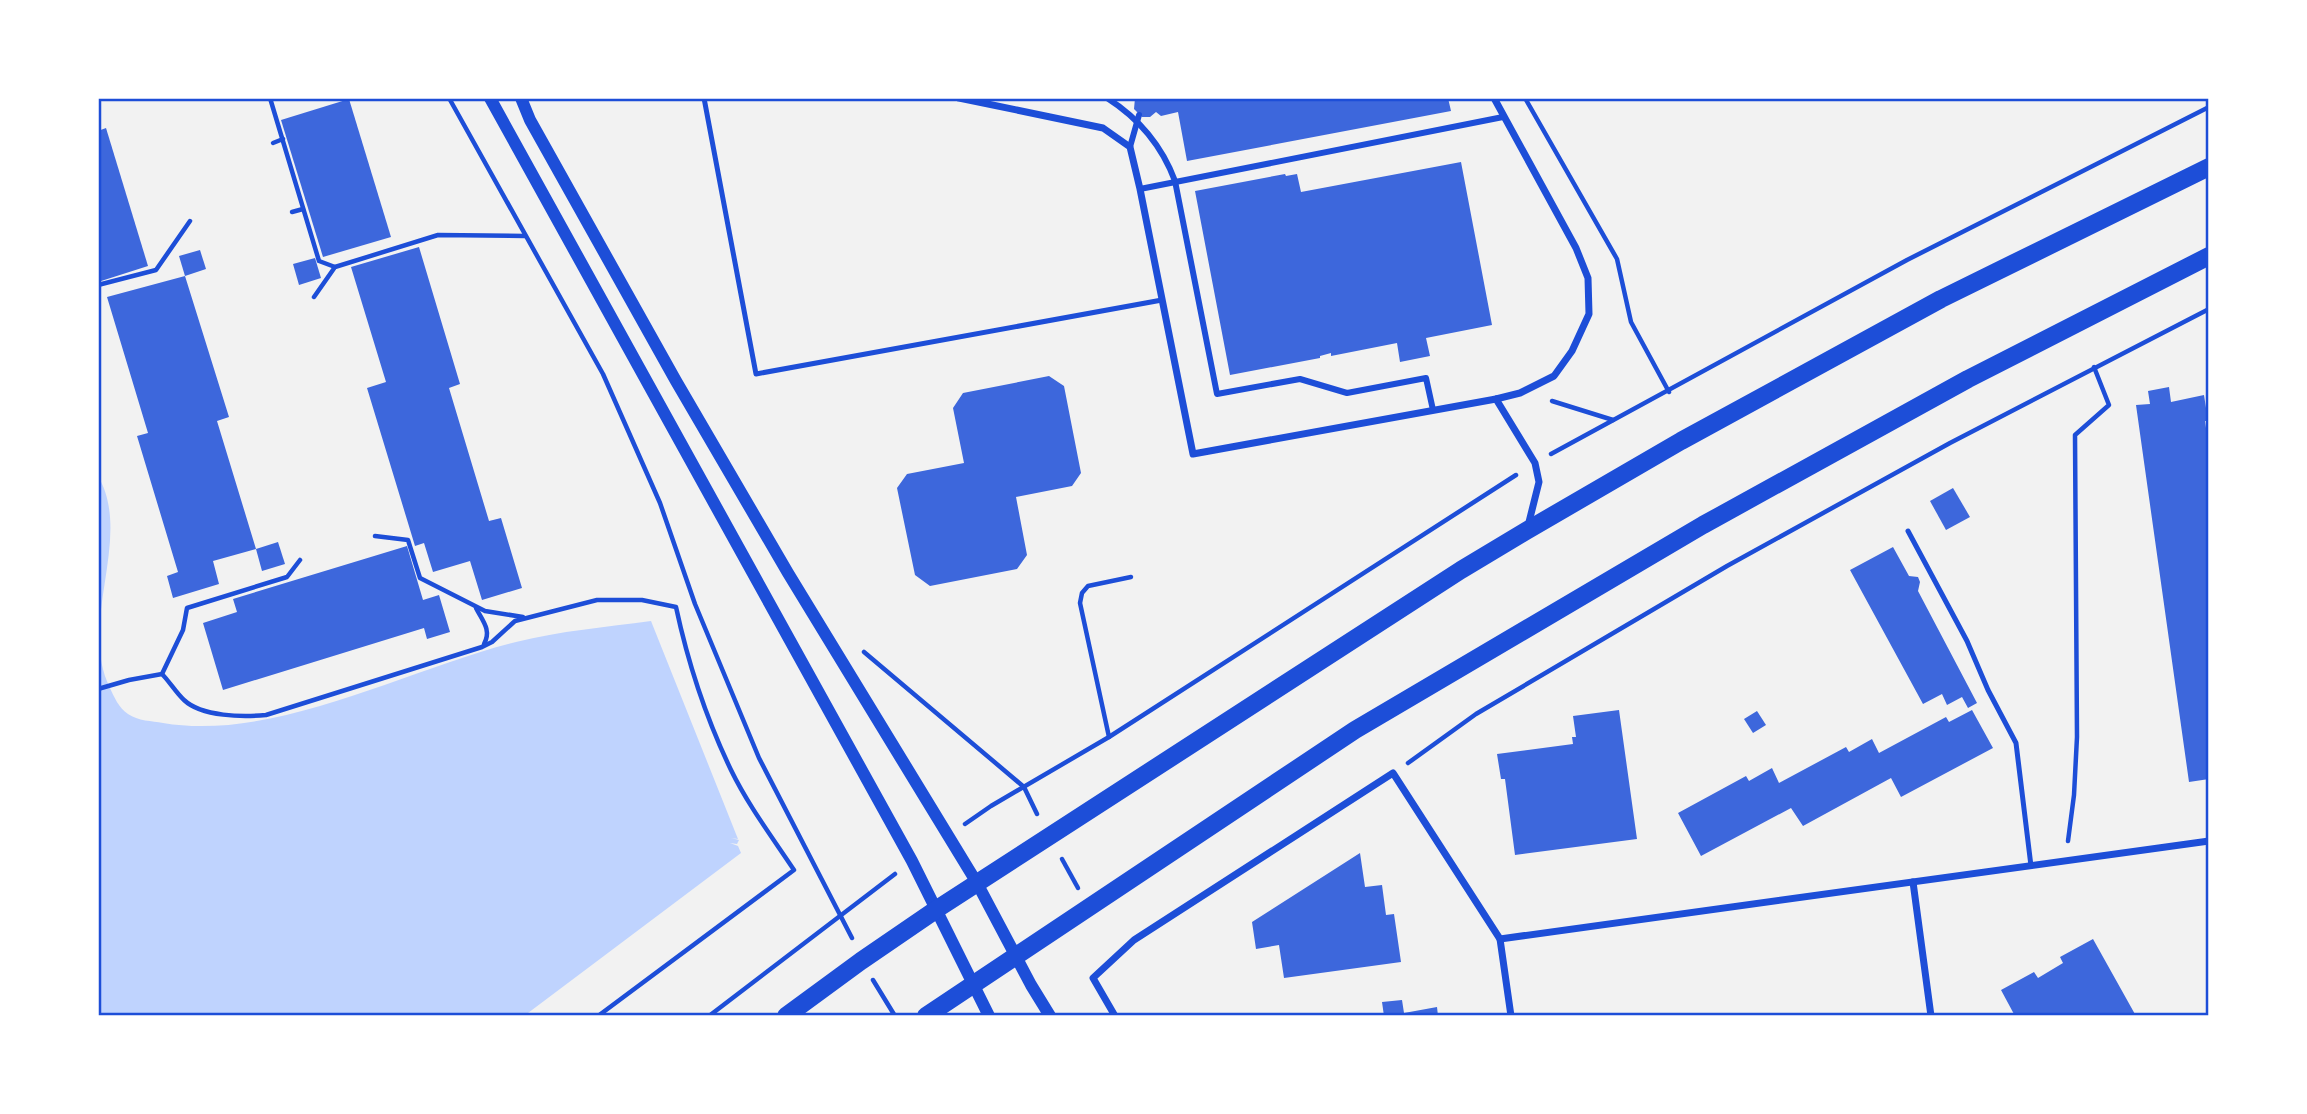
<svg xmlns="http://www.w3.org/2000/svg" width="2307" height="1114" font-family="'Open Sans',sans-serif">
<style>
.water{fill:#bfd3fe}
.building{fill:#3d67dc}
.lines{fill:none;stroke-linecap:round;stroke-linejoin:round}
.path{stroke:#1d4ed8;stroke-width:4.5}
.service{stroke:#1d4ed8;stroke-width:5}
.pedestrian{stroke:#1d4ed8;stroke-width:6}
.minor{stroke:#1d4ed8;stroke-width:7}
.tertiary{stroke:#1d4ed8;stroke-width:12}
.primary{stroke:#1d4ed8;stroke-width:18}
.neatline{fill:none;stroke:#1d4ed8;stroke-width:2.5}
</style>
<rect width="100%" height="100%" fill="#f2f2f2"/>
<path class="water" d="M 98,476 C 134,538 77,622 110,688 C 114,697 119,708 128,714 C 138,721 152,721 163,723 C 275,742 407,669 516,642 C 560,631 606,627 651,621 L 738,839 L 731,838 L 739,840 L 737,844 L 730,843 L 738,846 L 741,853 L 524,1016 L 98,1016 Z"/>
<g class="building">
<path d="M 1135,98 L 1448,98 L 1451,111 L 1187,161 L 1178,112 L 1161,116 L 1156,112 L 1150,117 L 1142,117 L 1134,109 Z"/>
<path d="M 349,99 L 391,237 L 323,257 L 281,120 Z"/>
<path d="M 106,128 L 148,266 L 98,282 L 98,131 Z"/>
<path d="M 1461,162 L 1492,325 L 1426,338 L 1430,356 L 1400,362 L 1397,343 L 1331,356 L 1331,353 L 1320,356 L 1320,358 L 1230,375 L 1195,191 L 1285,174 L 1286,176 L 1297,174 L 1301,192 Z"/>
<path d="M 419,247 L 460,384 L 449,388 L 489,521 L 501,518 L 522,588 L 482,600 L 470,561 L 433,572 L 424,543 L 415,546 L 367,388 L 386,382 L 351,267 Z"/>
<path d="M 200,250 L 206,269 L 185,276 L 179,256 Z"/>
<path d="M 315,258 L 321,278 L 299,285 L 293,264 Z"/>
<path d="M 185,276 L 229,417 L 217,421 L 256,549 L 213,561 L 219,584 L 173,598 L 167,576 L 178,572 L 137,436 L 148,433 L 107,297 Z"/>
<path d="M 1049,376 L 1064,386 L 1081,473 L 1072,486 L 1016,497 L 1027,555 L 1017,569 L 930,586 L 915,575 L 897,488 L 907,474 L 964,463 L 953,408 L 963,393 Z"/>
<path d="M 2169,387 L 2171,402 L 2204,395 L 2208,421 L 2205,421 L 2209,449 L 2209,779 L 2189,782 L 2136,405 L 2150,404 L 2148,391 Z"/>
<path d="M 1953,488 L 1970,517 L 1946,530 L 1930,501 Z"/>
<path d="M 278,542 L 285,564 L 262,571 L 256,549 Z"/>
<path d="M 407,546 L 423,600 L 439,595 L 450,632 L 427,639 L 424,628 L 223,690 L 203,623 L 237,612 L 233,599 Z"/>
<path d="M 1893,547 L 1909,576 L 1918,577 L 1920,582 L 1918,591 L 1977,703 L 1968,708 L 1962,697 L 1947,705 L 1942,694 L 1923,704 L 1850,570 Z"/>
<path d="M 1619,710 L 1637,839 L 1515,855 L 1505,779 L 1501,779 L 1497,754 L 1573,744 L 1572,737 L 1576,737 L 1573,716 Z"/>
<path d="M 1972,710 L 1993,748 L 1901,797 L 1891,778 L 1803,826 L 1791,808 L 1701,856 L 1678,813 L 1746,776 L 1749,781 L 1772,768 L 1779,783 L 1846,747 L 1849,752 L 1872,739 L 1879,753 L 1946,717 L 1949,722 Z"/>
<path d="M 1757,711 L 1766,725 L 1753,733 L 1744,719 Z"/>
<path d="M 1360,853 L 1365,887 L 1382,885 L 1386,915 L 1394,914 L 1401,962 L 1284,978 L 1279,945 L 1256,949 L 1252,922 Z"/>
<path d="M 2093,939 L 2136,1016 L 2015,1016 L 2001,990 L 2034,972 L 2038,978 L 2063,963 L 2060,957 Z"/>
<path d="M 1402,1000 L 1404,1013 L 1437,1007 L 1438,1016 L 1384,1016 L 1382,1002 Z"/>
</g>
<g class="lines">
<g class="path">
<path d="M 270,98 L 319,261 L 335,267"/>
<path d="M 449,98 L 603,374 L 660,503 L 695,604 L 759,758 L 852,938"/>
<path d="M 1525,98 L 1617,259 L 1631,322 L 1669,392"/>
<path d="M 273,143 L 283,139"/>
<path d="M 292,212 L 303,209"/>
<path d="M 98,285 L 156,270 L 190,221"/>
<path d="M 314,297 L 335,267 L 438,235 L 525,236"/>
<path d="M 1552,401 L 1613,420"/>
<path d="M 1551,454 L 1907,260 L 2209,107"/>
<path d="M 375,536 L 408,540 L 420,578 L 485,611 L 523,617"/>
<path d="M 476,608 C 482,620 492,630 484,644"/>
<path d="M 864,652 L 1024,787 L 1037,814"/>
<path d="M 162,674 L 183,630 L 187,608 L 287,577 L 300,560"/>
<path d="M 98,689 L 129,680 L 162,674 C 169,681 177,694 184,700 C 202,717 243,717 266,715 L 482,647 L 492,642 L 515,621 L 597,600 L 642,600 L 676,607 C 688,663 706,718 731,770 C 748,805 772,837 794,870 L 598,1016"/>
<path d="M 1109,737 L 1080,603 L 1082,593 L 1088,586 L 1131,577"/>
<path d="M 1408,763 L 1476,714 L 1727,566 L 1950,443 L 2209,309"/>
<path d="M 965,824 L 991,806 L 1109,737 L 1516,475"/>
<path d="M 2068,841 L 2074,795 L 2077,737 L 2075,435 L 2109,405 L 2094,367"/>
<path d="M 1062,859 L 1078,888"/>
<path d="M 873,980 L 895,1016"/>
<path d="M 709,1016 L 895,874"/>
</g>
<g class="service">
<path d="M 704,98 L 756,374 L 1162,300"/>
<path d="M 1908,531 L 1967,641 L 1988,690 L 2016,743 L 2031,866"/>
</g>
<g class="pedestrian">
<path d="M 1107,98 C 1140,119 1162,146 1175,181 L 1217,394 L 1300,379 L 1347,393 L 1426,378 L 1433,410"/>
<path d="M 1130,147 L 1139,115"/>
<path d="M 1140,189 L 1503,117"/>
</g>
<g class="minor">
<path d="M 959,98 L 1103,128 L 1130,147 L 1140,189 L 1193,454 L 1496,399 L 1520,393 L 1554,376 L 1572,351 L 1589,314 L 1588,278 L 1576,248 L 1494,98"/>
<path d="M 1496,399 L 1535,463 L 1539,482 L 1528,526"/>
<path d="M 1913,882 L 1931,1016"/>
<path d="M 1500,939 L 1511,1016"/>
<path d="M 1115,1016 L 1093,978 L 1134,940 L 1393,773 L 1500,939 L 2209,841"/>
</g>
<g class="tertiary">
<path d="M 490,98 L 912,861 L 989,1016"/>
<path d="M 521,98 L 530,120 L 676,381 L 788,573 L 977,883 L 1031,985 L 1050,1016"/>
</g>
<g class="primary">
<path d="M 786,1016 L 861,961 L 937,909 L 1461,570 L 1526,531 L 1681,441 L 1941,299 L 2209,167"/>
<path d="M 926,1016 L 1355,730 L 1703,525 L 1968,379 L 2209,256"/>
</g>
</g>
<rect width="2307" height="1114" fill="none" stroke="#ffffff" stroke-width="200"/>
<rect x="100" y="100" width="2107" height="914" class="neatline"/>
</svg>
